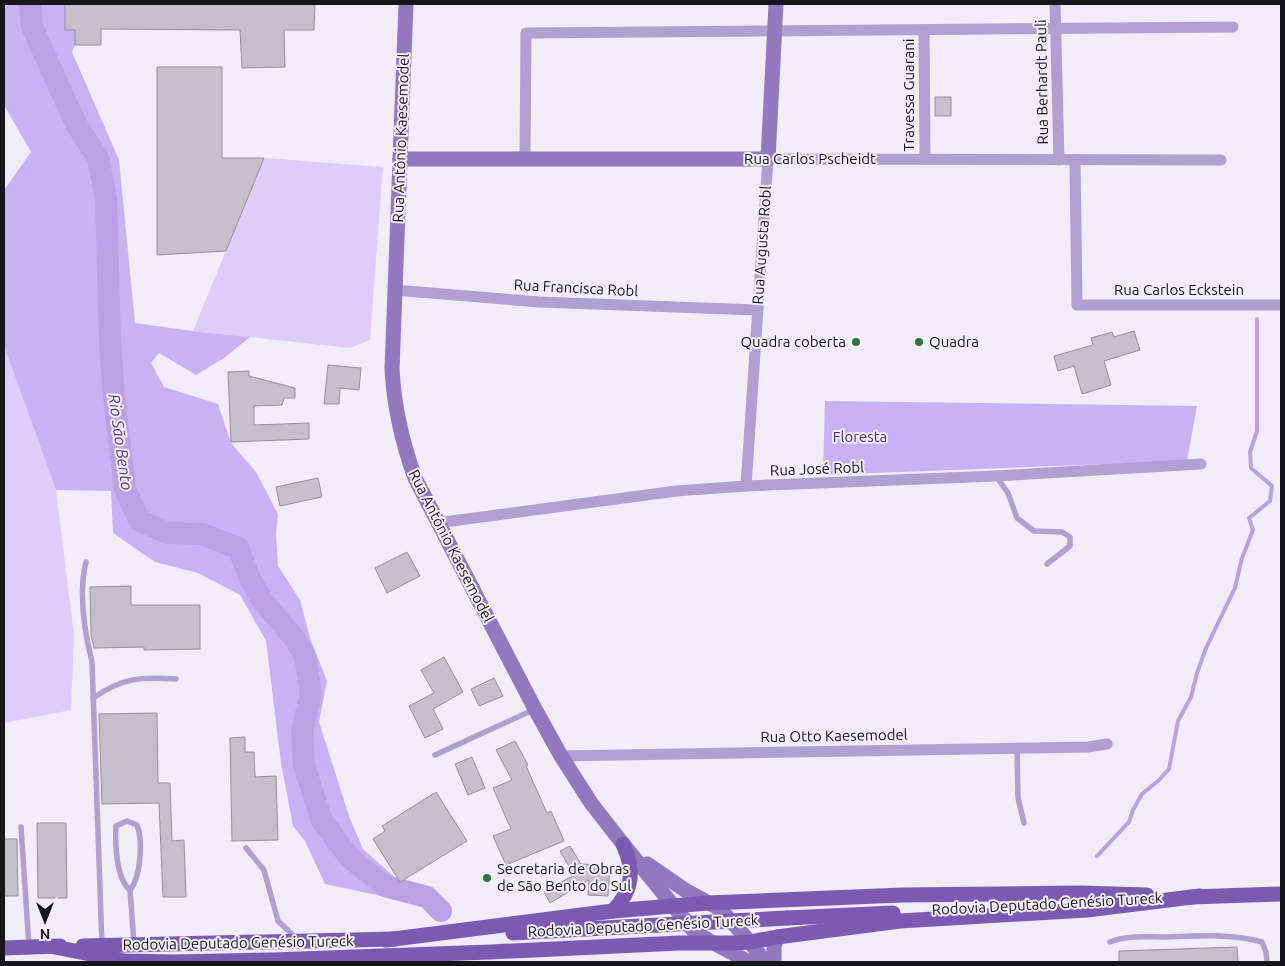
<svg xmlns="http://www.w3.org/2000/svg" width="1285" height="966" font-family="Ubuntu,sans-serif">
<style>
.green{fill:#dccdfb}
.forest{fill:#c9b1f6}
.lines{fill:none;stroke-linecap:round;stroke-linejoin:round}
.stream{stroke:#baa1e6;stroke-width:4}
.river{stroke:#baa1e6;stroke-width:22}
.building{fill:#c3c0cb;stroke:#94909b}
.lane{stroke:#b09fd0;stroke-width:5.5}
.street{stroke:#b09fd0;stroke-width:11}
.secondary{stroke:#9278bf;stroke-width:15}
.primary{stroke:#7d5ab2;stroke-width:15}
.primary-bridge{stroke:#7d5ab2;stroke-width:15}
.poi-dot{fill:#2e7643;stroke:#f0edf8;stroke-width:2}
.labels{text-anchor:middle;stroke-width:4;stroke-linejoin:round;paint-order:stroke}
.street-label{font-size:15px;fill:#17161a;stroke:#f0edf8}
.poi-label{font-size:15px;fill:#17161a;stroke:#f0edf8;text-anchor:start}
.park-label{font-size:15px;fill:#4f2c7c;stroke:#f0edf8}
.water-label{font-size:16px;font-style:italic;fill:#583686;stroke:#f0edf8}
</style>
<rect width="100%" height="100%" fill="#f0edf8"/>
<g class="green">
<path d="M 264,158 L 383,167 L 370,340 L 350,348 L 193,331 Z"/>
<path d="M 4,346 L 56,490 L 74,636 L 71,710 L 4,723 Z"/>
</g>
<g class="forest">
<path d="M 4,4 L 65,4 L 65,29 L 75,30 L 75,45 L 72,52 L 119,160 L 135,323 L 192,331 L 250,337 L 224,358 L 196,375 L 159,353 L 151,363 L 164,387 L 218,404 L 231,443 L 256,472 L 278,514 L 276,534 L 278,566 L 300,600 L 310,638 L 327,681 L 319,722 L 349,816 L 363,849 L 400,882 L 424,887 L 452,911 L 325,884 L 305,841 L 293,826 L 281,763 L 266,641 L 240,595 L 198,573 L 155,562 L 113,533 L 111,491 L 56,490 L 4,346 L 4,190 L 31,152 L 4,105 Z"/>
<path d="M 825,401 L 1197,406 L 1187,461 L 823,475 Z"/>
</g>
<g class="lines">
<path class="stream" d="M 1097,856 L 1129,822 L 1133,810 L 1142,794 L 1159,780 L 1169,769 L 1178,721 L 1191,697 L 1197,673 L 1206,648 L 1235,588 L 1242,558 L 1253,530 L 1249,518 L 1270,501 L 1272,486 L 1251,468 L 1250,452 L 1257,431 L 1257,319"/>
<path class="river" d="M 30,4 L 32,27 L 76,124 L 98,158 L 106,198 L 110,342 L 114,397 L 125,489 L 139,520 L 167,533 L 202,534 L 238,548 L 250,578 L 262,600 L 294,638 L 305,656 L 311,693 L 302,731 L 304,765 L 322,821 L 350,858 L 385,886 L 427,897 L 441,911"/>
</g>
<g class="building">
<path d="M 65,4 L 315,4 L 314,30 L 284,30 L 285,67 L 242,68 L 240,30 L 101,29 L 101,45 L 75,45 L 75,30 L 65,30 Z"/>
<path d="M 157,67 L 222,67 L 222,158 L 264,158 L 226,251 L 157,255 Z"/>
<rect x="935" y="97" width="16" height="19"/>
<path d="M 1134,331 L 1140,350 L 1104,361 L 1111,385 L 1082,394 L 1074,366 L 1058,371 L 1054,356 L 1093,345 L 1091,338 L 1112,332 L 1114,337 Z"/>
<path d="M 328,365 L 361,368 L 359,390 L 340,388 L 339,404 L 324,404 Z"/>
<path d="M 249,371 L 249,376 L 295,388 L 295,398 L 284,398 L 282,405 L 254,406 L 254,425 L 309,423 L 309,439 L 231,442 L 228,372 Z"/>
<path d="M 318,478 L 322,497 L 280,506 L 276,487 Z"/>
<path d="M 407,552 L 420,576 L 387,593 L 375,568 Z"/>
<path d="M 131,586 L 131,605 L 200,605 L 200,649 L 144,650 L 144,647 L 94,648 L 91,635 L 90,587 Z"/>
<path d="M 444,657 L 463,692 L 433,709 L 443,729 L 425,738 L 409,706 L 434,693 L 421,670 Z"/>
<path d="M 494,678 L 503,696 L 479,706 L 471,689 Z"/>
<path d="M 157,713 L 158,783 L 170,783 L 172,841 L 184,840 L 186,897 L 163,897 L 159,803 L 102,804 L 99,714 Z"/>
<path d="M 245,737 L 245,752 L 254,752 L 255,777 L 276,776 L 278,840 L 232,841 L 230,738 Z"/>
<path d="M 515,741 L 528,765 L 526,766 L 547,813 L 551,811 L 564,841 L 506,865 L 493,836 L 511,829 L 493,788 L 512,780 L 496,750 Z"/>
<path d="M 472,757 L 485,788 L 468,795 L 455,764 Z"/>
<path d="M 436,792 L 467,841 L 400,882 L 373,839 L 385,831 L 382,826 Z"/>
<path d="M 37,823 L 66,823 L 67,898 L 38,898 Z"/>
<path d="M 4,839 L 17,839 L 18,896 L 4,896 Z"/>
<path d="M 570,846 L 581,864 L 610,866 L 608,896 L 588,895 L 589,880 L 550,903 L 544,892 L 574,875 L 560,851 Z"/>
<path d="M 1237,947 L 1238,962 L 1119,962 L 1119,951 Z"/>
</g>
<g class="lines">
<g class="lane">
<path d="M 996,476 L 1008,493 L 1017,518 L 1034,531 L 1062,532 L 1070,537 L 1070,546 L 1047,564"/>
<path d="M 86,562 C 78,594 84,630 92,662 L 102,946"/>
<path d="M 93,698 C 124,677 140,677 176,679"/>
<path d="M 1017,747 L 1018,798 L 1024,823"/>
<path d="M 435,755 L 535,709"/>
<path d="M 21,827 L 29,947"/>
<path d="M 246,848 L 264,870 L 278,921 L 297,939"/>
<path d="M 130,890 C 116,879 115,843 116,826 L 127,821 L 137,825 C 143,840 141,877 130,890 L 134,944"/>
<path d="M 1110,942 C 1126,935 1146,937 1163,937 C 1195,936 1231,933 1262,942 L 1266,952 L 1267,962"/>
</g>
<g class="street">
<path d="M 1055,4 L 1059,160"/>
<path d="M 924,30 L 925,159"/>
<path d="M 525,158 L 526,33 L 1233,27"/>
<path d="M 1075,160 L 1077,305 L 1281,305"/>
<path d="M 394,290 L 539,302 L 757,310"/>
<path d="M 746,486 L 768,159 L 1221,160"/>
<path d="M 437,523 L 676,491 L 746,486 L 996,476 L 1201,464"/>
<path d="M 561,756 L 1088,747 L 1107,744"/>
</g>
<g class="secondary">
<path d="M 406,4 L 392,369 C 394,407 402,442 415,478 L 535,709 L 561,756 L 591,803 L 623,844 L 693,930 L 708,940 L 749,962"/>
<path d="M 400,159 L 768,159 L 776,4"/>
<path d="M 647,864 L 685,890 L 720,909 L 750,942 L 765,962"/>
<path d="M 774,962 L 774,947 L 777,937"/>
</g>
<g class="primary">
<path d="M 1190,897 L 1281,894"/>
<path d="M 613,911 C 633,890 635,870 623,844"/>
<path d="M 787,918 L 893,913"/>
<path d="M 513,933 L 641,926"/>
<path d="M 386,940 L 613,911 L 708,903 L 903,895 L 1081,893 L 1147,895"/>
<path d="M 50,946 L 125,961 L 174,962 L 272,960 L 490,952 L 679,943 L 733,943 L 750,942 L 777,937 L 900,921 L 1087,910 L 1200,896"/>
<path d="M 83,946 L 395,939"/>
<path d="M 4,948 L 60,946"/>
</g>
<path class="primary-bridge" d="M 641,926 L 787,918"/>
</g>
<g class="poi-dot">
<circle cx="856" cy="342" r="5"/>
<circle cx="919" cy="342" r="5"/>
<circle cx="487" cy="878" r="5"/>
</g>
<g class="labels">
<g class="street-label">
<text transform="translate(1042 82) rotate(-91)" y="5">Rua Berhardt Pauli</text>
<text transform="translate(909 95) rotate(-90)" y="5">Travessa Guarani</text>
<text transform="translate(401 138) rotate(-88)" y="5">Rua Antônio Kaesemodel</text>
<text x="810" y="164">Rua Carlos Pscheidt</text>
<text transform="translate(762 245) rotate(-86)" y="5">Rua Augusta Robl</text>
<text transform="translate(576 288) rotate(3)" y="5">Rua Francisca Robl</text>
<text x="1179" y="295">Rua Carlos Eckstein</text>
<text transform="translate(817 469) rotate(-2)" y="5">Rua José Robl</text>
<text transform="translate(451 546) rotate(63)" y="5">Rua Antônio Kaesemodel</text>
<text transform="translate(834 736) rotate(-1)" y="5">Rua Otto Kaesemodel</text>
<text transform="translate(1047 904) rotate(-3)" y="5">Rodovia Deputado Genésio Tureck</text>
<text transform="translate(643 926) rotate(-3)" y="5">Rodovia Deputado Genésio Tureck</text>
<text transform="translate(238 943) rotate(-1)" y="5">Rodovia Deputado Genésio Tureck</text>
</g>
<g class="poi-label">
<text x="846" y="347" text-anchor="end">Quadra coberta</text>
<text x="929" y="347">Quadra</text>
<text x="497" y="874">Secretaria de Obras<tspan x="497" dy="17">de São Bento do Sul</tspan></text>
</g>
<g class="park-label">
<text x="860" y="442">Floresta</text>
</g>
<g class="water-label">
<text transform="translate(121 442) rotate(82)" y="6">Rio São Bento</text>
</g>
</g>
<rect width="1285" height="966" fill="none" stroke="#17161a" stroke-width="10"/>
<g transform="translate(45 921) rotate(180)" stroke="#f0edf8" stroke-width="4" paint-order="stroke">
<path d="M0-4L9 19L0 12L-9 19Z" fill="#17161a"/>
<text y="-8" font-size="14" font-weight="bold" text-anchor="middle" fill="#17161a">N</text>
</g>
</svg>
